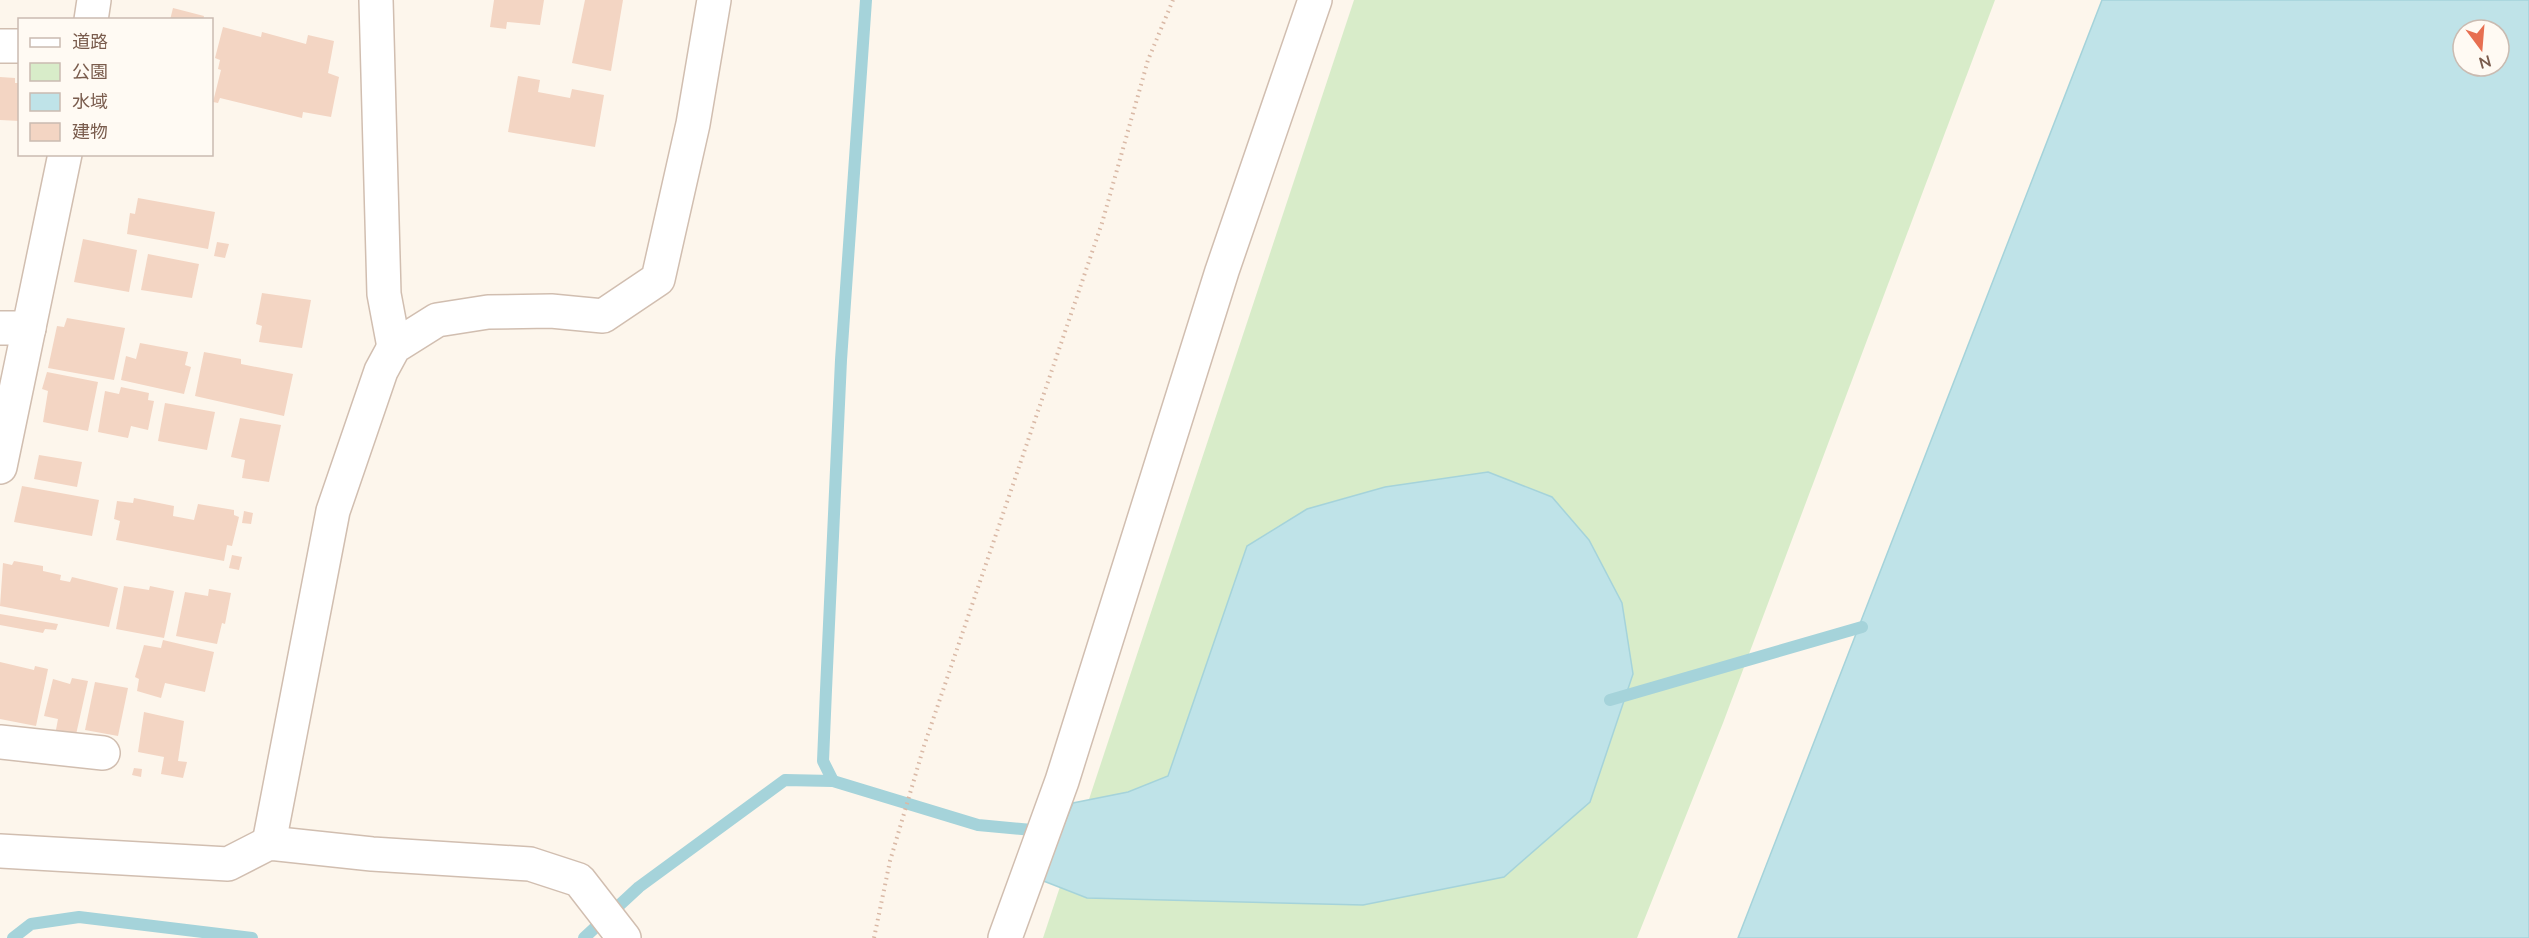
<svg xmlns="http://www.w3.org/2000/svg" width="2529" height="938" font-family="'Nunito Sans','Noto Sans JP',sans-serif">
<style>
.green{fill:#d8ecc9}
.water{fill:#bfe3e8;stroke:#a5d3da;stroke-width:1.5;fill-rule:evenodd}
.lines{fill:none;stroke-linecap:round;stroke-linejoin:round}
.stream{stroke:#a5d3da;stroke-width:12}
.building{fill:#f3d5c3}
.minor-casing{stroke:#d1beb0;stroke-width:36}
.path{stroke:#d9b8a5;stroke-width:4;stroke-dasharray:1.5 4.5;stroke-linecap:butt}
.minor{stroke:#fff;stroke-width:33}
</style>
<rect width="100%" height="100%" fill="#fdf6ec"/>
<path class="green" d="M 1354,0 L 1995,0 L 1723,723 L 1637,938 L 1043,938 Z"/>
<g class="water">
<path d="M 2102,0 L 2529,0 L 2529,938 L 1738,938 ZM 2463,30 L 2499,30 L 2499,66 L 2463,66 Z"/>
<path d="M 1488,472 L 1552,497 L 1589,540 L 1622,603 L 1633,674 L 1590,802 L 1504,877 L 1363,905 L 1087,898 L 1041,880 L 1073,803 L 1128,792 L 1168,776 L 1247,546 L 1307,509 L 1385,487 Z"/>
</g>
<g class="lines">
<g class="stream">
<path d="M 1610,700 L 1862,627"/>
<path d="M 833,781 L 823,761 L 826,690 L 841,360 L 866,0"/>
<path d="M 13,938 L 31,924 L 79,917 L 252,938"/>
<path d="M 584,938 L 639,887 L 785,780 L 833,781 L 978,825 L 1043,831"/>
</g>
</g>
<g class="building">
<path d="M 494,0 L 544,0 L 540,25 L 507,22 L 506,29 L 490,27 Z"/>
<path d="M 585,0 L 623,0 L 611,71 L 572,63 Z"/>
<path d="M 173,8 L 204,16 L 203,20 L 170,20 Z"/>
<path d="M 223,27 L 261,37 L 262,32 L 306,44 L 308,35 L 334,41 L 328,73 L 339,77 L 331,117 L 303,112 L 302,118 L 220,98 L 218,103 L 213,102 L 221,70 L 218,69 L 220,60 L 215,58 Z"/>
<path d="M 518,76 L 540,80 L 538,92 L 570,98 L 572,89 L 604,95 L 595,147 L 508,132 Z"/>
<path d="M 0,77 L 15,78 L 15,83 L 20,83 L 20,121 L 0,120 Z"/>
<path d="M 138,198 L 215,212 L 208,249 L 127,234 L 130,213 L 135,214 Z"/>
<path d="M 83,239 L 137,250 L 129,292 L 74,282 Z"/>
<path d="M 217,242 L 229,244 L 225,258 L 214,256 Z"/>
<path d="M 148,254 L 199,264 L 192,298 L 141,290 Z"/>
<path d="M 262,293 L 311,300 L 302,348 L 259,342 L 262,326 L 256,324 Z"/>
<path d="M 67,318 L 125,328 L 114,380 L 48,368 L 57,326 L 64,327 Z"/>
<path d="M 140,343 L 188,352 L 185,365 L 191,367 L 184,394 L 121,380 L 126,356 L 136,359 Z"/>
<path d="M 204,352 L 241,359 L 241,364 L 293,374 L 284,416 L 195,396 Z"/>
<path d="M 47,372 L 98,382 L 88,431 L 43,422 L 48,391 L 42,389 Z"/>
<path d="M 121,387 L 149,393 L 148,400 L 154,401 L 148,430 L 131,426 L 128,438 L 98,432 L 105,391 L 119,394 Z"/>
<path d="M 165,403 L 215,412 L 207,450 L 158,441 Z"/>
<path d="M 240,418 L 281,425 L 269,482 L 242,478 L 245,460 L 231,457 Z"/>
<path d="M 39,455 L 82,462 L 77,487 L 34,479 Z"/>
<path d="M 22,486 L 99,500 L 92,536 L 14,522 Z"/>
<path d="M 134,498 L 174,506 L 173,516 L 194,520 L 198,504 L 234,510 L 234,515 L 239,517 L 232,546 L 227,545 L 224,561 L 116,540 L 120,521 L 114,519 L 117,501 L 133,503 Z"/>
<path d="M 244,511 L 253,513 L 251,524 L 242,523 Z"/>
<path d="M 232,555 L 242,557 L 239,570 L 229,568 Z"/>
<path d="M 14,561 L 43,566 L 43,571 L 61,575 L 60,580 L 70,582 L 72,577 L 118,588 L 109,627 L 0,606 L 3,563 L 12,565 Z"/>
<path d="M 124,586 L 149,590 L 150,586 L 174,591 L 164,638 L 116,629 Z"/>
<path d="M 209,589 L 231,593 L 225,624 L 222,623 L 217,644 L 176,636 L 185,592 L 208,596 Z"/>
<path d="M 0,614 L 46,622 L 58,624 L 56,630 L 45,629 L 43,633 L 0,625 Z"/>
<path d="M 163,640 L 214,652 L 205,692 L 165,683 L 161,698 L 137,691 L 139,679 L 135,677 L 144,645 L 161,648 Z"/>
<path d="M 0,662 L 34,670 L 35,666 L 48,669 L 36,726 L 0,719 Z"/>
<path d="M 72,678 L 88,681 L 75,739 L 55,735 L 58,719 L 44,716 L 53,679 L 70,684 Z"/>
<path d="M 95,682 L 128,688 L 118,736 L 85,730 Z"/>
<path d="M 144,712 L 184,721 L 178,761 L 187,762 L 183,778 L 161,774 L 164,757 L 138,752 Z"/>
<path d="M 134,768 L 142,769 L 141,777 L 132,775 Z"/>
</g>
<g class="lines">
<defs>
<g id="minor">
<path d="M 376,0 L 384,294 L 394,347"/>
<path d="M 91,20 L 94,0"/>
<path d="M 0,46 L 20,46"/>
<path d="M 0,328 L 29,328"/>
<path d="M 0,467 L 65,154"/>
<path d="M 0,742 L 103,753"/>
<path d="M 269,843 L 333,511 L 381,371 L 394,347 L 437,320 L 488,312 L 551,311 L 603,316 L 658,279 L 693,124 L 714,0"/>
<path d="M 0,851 L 228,864 L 269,843 L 372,854 L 530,864 L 579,880 L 624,938"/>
<path d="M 1005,938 L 1062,781 L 1222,271 L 1315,0"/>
</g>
</defs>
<use href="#minor" class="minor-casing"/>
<path class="path" d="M 874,938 L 890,861 L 924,746 L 1102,223 L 1148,60 L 1173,0"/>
<use href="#minor" class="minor"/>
</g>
<rect x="18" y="18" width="195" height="138" fill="#fffaf3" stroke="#cabbb1" stroke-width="1.5"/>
<rect x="30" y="38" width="30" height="9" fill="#ffffff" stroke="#cabbb1" stroke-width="1.5"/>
<text x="72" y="48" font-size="18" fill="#7a5c4d">道路</text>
<rect x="30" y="63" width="30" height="18" fill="#d8ecc9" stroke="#cabbb1" stroke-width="1.5"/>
<text x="72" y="78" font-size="18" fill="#7a5c4d">公園</text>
<rect x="30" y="93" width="30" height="18" fill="#bfe3e8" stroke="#cabbb1" stroke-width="1.5"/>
<text x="72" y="108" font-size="18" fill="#7a5c4d">水域</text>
<rect x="30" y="123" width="30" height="18" fill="#f3d5c3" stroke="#cabbb1" stroke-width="1.5"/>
<text x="72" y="138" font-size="18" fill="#7a5c4d">建物</text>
<g transform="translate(2481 48) rotate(164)"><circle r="28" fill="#fffaf3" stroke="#cabbb1" stroke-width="1.5"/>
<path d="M0-4.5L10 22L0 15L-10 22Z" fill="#e76f51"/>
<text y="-9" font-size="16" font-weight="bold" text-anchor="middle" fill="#7a5c4d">N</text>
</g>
</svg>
